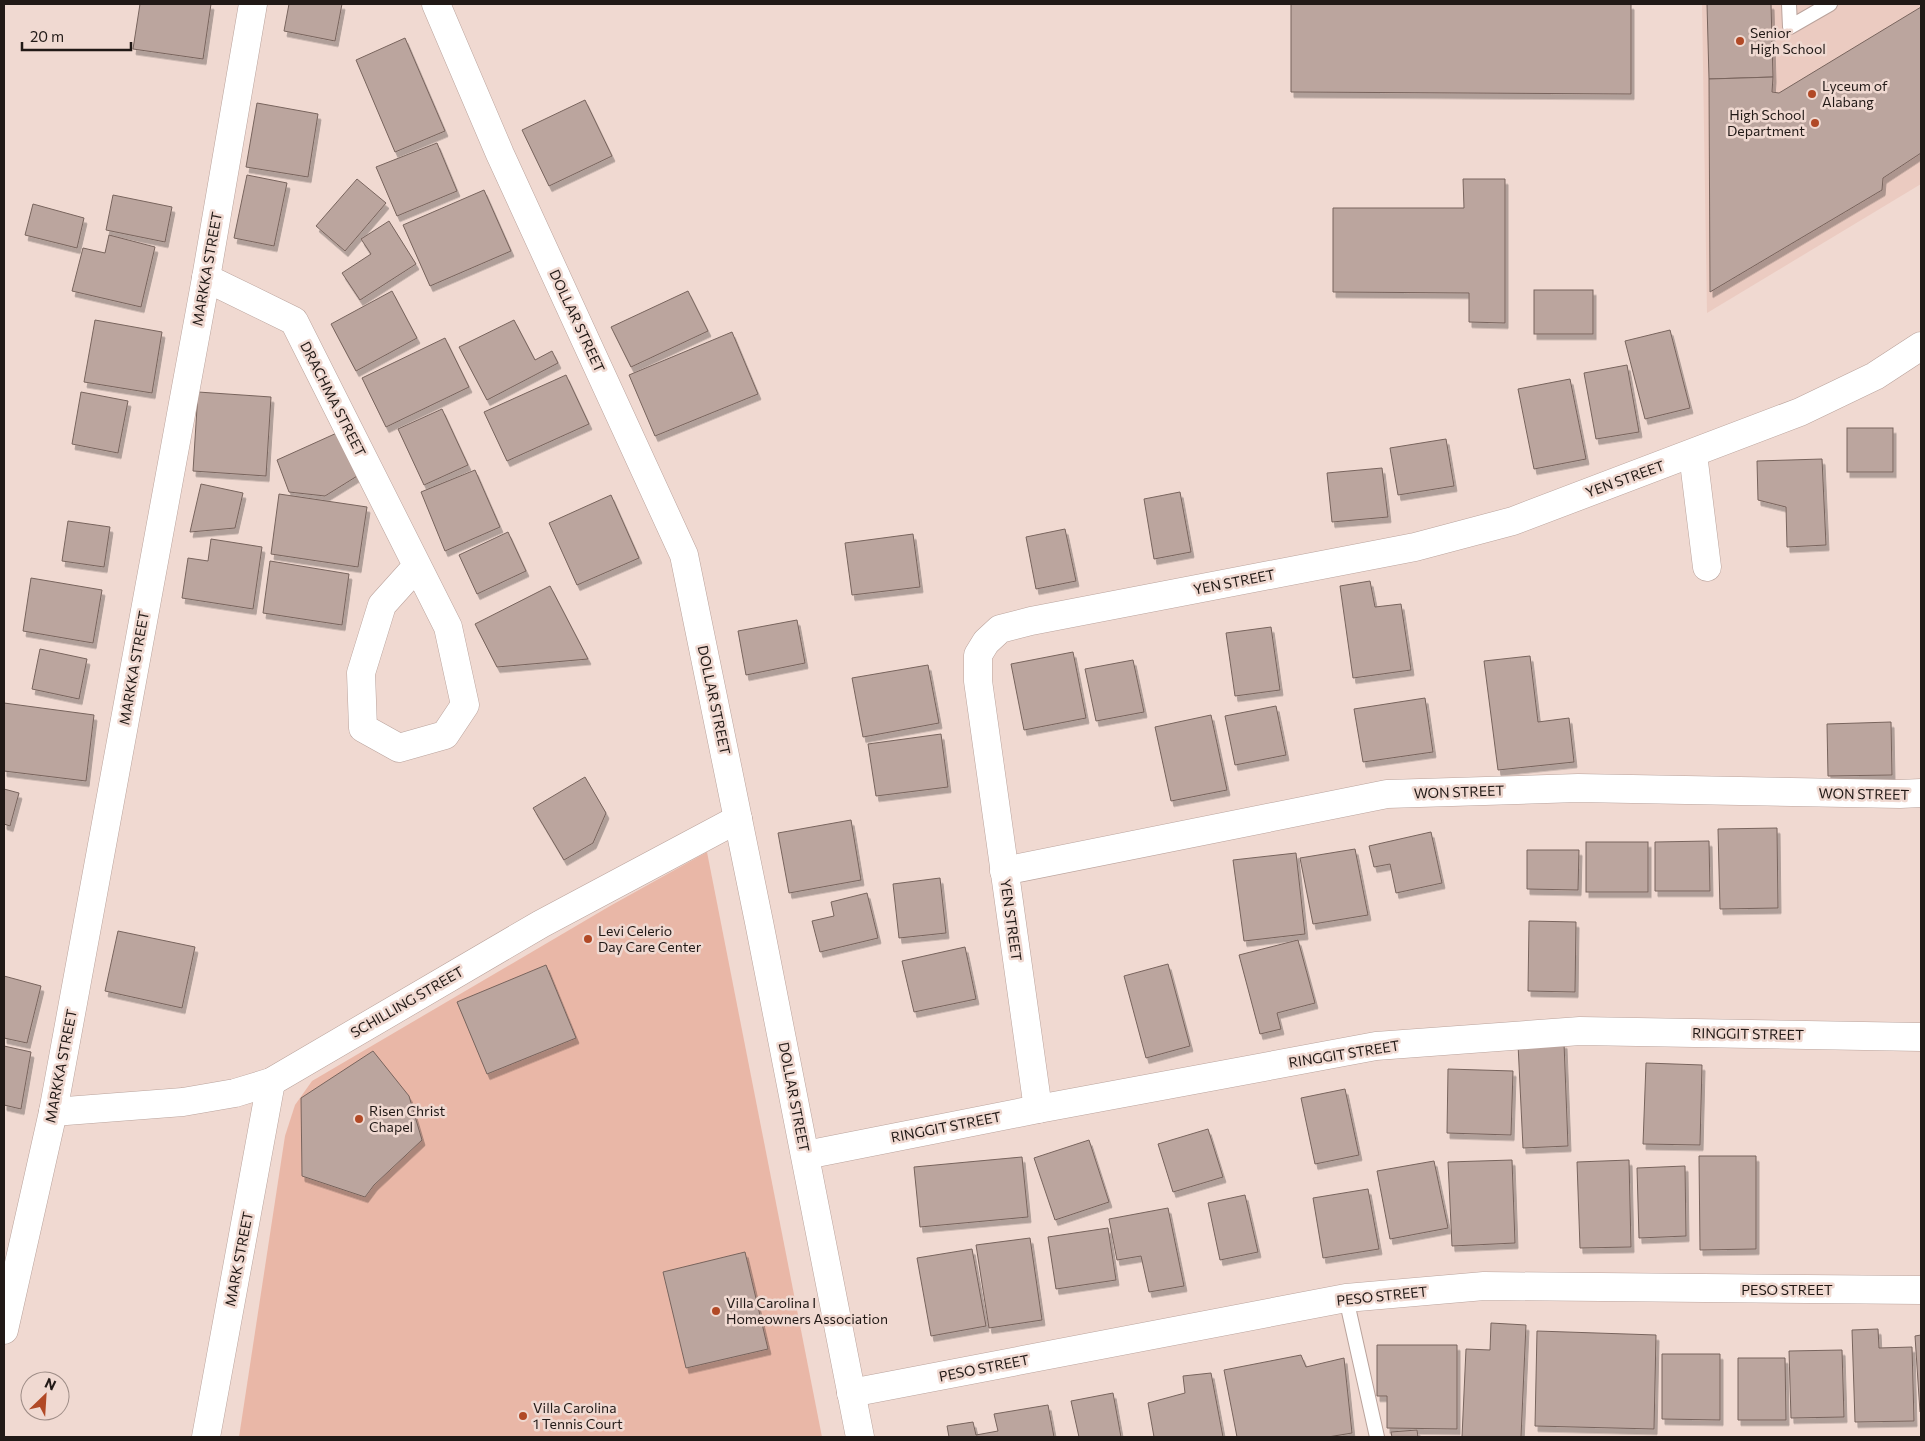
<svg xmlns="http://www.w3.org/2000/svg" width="1925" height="1441" font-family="Commissioner,sans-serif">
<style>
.built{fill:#ebcbc1}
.green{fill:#e9b7a7}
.building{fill:#bba59e;stroke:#78645d;filter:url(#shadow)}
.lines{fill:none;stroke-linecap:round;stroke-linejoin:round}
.service-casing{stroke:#baa39c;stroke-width:16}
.minor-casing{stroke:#baa39c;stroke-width:29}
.service{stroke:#fff;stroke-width:14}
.minor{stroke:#fff;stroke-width:28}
.poi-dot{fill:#b14926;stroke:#f0d9d1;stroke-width:2}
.labels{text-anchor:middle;stroke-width:5;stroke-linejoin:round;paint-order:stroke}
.poi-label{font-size:14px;fill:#211916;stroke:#f0d9d1;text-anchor:start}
.street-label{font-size:14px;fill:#211916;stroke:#f0d9d1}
</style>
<defs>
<filter id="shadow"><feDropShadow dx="3" dy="5.5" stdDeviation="0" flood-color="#0004"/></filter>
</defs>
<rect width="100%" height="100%" fill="#f0d9d1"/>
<path class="built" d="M 1702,4 L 1921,4 L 1921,184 L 1707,313 Z"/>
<path class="green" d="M 707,852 L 822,1437 L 239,1437 L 285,1136 L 295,1105 L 312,1081 L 610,906 Z"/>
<g class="building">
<path d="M 140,4 L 211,4 L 203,59 L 133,49 Z"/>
<path d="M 289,4 L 342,4 L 335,41 L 284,31 Z"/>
<path d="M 1291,4 L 1631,4 L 1631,94 L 1291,92 Z"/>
<path d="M 1707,4 L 1771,4 L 1773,77 L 1709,79 Z"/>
<path d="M 1921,7 L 1921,153 L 1883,178 L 1882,190 L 1710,292 L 1709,79 L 1773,77 L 1772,92 L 1779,93 Z"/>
<path d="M 405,38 L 445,131 L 395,152 L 356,60 Z"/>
<path d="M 585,100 L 612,156 L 549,186 L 522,130 Z"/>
<path d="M 257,103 L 318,114 L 308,177 L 246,167 Z"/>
<path d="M 437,143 L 457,191 L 397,216 L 376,167 Z"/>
<path d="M 247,175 L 287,183 L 274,246 L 234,238 Z"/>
<path d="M 357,179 L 386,203 L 345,251 L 316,226 Z"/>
<path d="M 1463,179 L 1505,179 L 1505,323 L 1469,322 L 1469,293 L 1333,292 L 1333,208 L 1464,208 Z"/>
<path d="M 484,190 L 511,251 L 430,286 L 403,225 Z"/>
<path d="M 113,195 L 172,207 L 165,242 L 106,230 Z"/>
<path d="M 33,204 L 84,218 L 77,248 L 25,235 Z"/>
<path d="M 389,221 L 416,264 L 360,300 L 342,273 L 371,254 L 361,239 Z"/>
<path d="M 109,235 L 155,247 L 141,307 L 72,291 L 83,248 L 105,253 Z"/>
<rect x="1534" y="290" width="59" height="44"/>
<path d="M 392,291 L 417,338 L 356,371 L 331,324 Z"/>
<path d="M 688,291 L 708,331 L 631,367 L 611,327 Z"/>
<path d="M 95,320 L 162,332 L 152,393 L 84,382 Z"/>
<path d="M 514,320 L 535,360 L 552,351 L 558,363 L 487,400 L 459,347 Z"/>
<path d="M 1670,330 L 1690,408 L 1645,419 L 1625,341 Z"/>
<path d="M 732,332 L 758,394 L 655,436 L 629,375 Z"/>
<path d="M 445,338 L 469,387 L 386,427 L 362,378 Z"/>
<path d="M 1627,365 L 1639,432 L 1596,439 L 1584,373 Z"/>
<path d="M 566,375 L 589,424 L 507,461 L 484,412 Z"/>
<path d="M 1570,379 L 1586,459 L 1534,469 L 1518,389 Z"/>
<path d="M 81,392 L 128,401 L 118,453 L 72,444 Z"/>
<path d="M 198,392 L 271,397 L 266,476 L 193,471 Z"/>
<path d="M 442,409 L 468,465 L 424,485 L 398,429 Z"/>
<rect x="1847" y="428" width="46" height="44"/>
<path d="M 339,432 L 362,473 L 325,496 L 289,492 L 277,460 Z"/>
<path d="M 1446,439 L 1454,486 L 1398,495 L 1390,448 Z"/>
<path d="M 1822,459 L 1826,545 L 1787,547 L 1786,507 L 1758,500 L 1757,461 Z"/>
<path d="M 1382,468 L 1388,517 L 1332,522 L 1327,473 Z"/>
<path d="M 475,470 L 500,527 L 445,551 L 421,492 Z"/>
<path d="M 201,484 L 243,493 L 235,528 L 190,532 Z"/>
<path d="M 1180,492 L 1191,552 L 1154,559 L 1144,499 Z"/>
<path d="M 279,494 L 367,507 L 358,567 L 271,554 Z"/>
<path d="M 611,495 L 639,558 L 577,585 L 549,523 Z"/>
<path d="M 68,521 L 110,527 L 104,567 L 62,561 Z"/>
<path d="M 1065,529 L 1076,581 L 1036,589 L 1026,537 Z"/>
<path d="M 508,532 L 526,571 L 477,594 L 459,555 Z"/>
<path d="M 913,534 L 920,587 L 852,595 L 845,543 Z"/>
<path d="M 211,539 L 262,547 L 253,609 L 182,598 L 188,558 L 208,561 Z"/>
<path d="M 270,561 L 349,574 L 342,625 L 263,613 Z"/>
<path d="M 31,578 L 102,590 L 93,643 L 23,631 Z"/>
<path d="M 1370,581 L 1375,607 L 1401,604 L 1411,670 L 1353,678 L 1340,586 Z"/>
<path d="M 550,586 L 588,659 L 497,667 L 475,624 Z"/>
<path d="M 797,620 L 805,663 L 746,675 L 738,631 Z"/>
<path d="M 1271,627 L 1280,690 L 1235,696 L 1226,633 Z"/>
<path d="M 40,649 L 87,659 L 79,699 L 32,689 Z"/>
<path d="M 1073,652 L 1086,718 L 1024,730 L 1011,664 Z"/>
<path d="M 1530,656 L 1538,722 L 1569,718 L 1574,762 L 1498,770 L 1484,661 Z"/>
<path d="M 1133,660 L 1144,712 L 1096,721 L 1085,669 Z"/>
<path d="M 928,665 L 939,723 L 863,737 L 852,678 Z"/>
<path d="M 1425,698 L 1433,752 L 1363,762 L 1354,709 Z"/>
<path d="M 4,703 L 94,715 L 86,781 L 4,771 Z"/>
<path d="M 1276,706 L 1286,755 L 1235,765 L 1225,716 Z"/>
<path d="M 1211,715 L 1227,790 L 1171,801 L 1155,727 Z"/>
<path d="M 1891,722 L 1892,775 L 1828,776 L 1827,724 Z"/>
<path d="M 941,734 L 948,787 L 876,796 L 868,744 Z"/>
<path d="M 585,777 L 606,813 L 593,843 L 564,860 L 533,808 Z"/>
<path d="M 4,789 L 19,793 L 10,826 L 4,824 Z"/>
<path d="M 851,820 L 861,880 L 789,893 L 778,833 Z"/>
<path d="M 1777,828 L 1778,908 L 1720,909 L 1718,829 Z"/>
<path d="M 1431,832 L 1442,883 L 1396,893 L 1390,864 L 1374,867 L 1369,846 Z"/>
<path d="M 1709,841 L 1710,891 L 1655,891 L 1655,842 Z"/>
<rect x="1586" y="842" width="62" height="50"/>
<path d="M 1355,849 L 1368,915 L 1313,924 L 1300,858 Z"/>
<path d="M 1527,850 L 1579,850 L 1578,890 L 1527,889 Z"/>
<path d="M 1296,853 L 1305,934 L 1244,941 L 1233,860 Z"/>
<path d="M 940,878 L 946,933 L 899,938 L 893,884 Z"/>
<path d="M 867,893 L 878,938 L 820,952 L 812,921 L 834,916 L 831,902 Z"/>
<path d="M 1529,921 L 1576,922 L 1575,992 L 1528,991 Z"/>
<path d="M 118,931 L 195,947 L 182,1008 L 105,991 Z"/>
<path d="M 1298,940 L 1315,1003 L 1277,1013 L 1281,1029 L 1260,1034 L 1239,955 Z"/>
<path d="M 965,947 L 976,999 L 914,1012 L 902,961 Z"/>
<path d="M 1168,964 L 1190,1046 L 1146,1058 L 1124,976 Z"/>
<path d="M 546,965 L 576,1038 L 487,1074 L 457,1002 Z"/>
<path d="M 4,976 L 41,986 L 27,1043 L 4,1038 Z"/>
<path d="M 1564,1043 L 1568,1146 L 1523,1148 L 1518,1044 Z"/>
<path d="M 4,1046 L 31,1052 L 21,1109 L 4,1105 Z"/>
<path d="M 373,1051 L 409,1096 L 422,1140 L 374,1185 L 365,1197 L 302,1176 L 301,1098 Z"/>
<path d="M 1646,1063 L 1702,1065 L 1700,1145 L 1643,1144 Z"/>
<path d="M 1448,1069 L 1513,1071 L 1511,1135 L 1447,1133 Z"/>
<path d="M 1345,1089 L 1359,1155 L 1315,1164 L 1301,1098 Z"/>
<path d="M 1208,1129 L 1223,1177 L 1173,1192 L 1158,1144 Z"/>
<path d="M 1089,1140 L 1109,1202 L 1055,1220 L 1034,1158 Z"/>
<path d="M 1699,1156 L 1756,1156 L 1756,1249 L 1700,1250 Z"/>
<path d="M 1022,1157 L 1028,1217 L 920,1227 L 914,1167 Z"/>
<path d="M 1512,1160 L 1515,1243 L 1452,1246 L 1448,1162 Z"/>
<path d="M 1629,1160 L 1631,1247 L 1580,1248 L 1577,1162 Z"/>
<path d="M 1434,1161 L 1448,1228 L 1390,1239 L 1377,1171 Z"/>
<path d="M 1685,1166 L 1686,1236 L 1639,1238 L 1637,1168 Z"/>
<path d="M 1368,1189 L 1379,1249 L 1323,1258 L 1313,1198 Z"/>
<path d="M 1245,1195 L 1258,1252 L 1220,1260 L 1208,1203 Z"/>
<path d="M 1168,1208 L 1184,1286 L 1149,1292 L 1141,1256 L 1117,1260 L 1109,1219 Z"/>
<path d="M 1108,1228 L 1116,1280 L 1056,1289 L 1048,1237 Z"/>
<path d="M 1030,1238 L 1042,1320 L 989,1328 L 976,1245 Z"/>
<path d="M 972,1249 L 986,1326 L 931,1336 L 917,1258 Z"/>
<path d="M 745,1252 L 768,1349 L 686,1368 L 663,1272 Z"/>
<path d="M 1491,1323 L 1526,1325 L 1521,1437 L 1462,1437 L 1466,1349 L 1490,1350 Z"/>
<path d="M 1878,1329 L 1879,1348 L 1912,1347 L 1914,1421 L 1855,1422 L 1852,1330 Z"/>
<path d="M 1537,1331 L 1656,1335 L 1654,1429 L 1535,1426 Z"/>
<path d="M 1921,1335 L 1921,1412 L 1920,1412 L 1915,1336 Z"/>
<path d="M 1377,1345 L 1457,1345 L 1457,1429 L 1387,1428 L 1387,1396 L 1377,1396 Z"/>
<path d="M 1842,1350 L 1844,1417 L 1791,1418 L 1789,1351 Z"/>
<path d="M 1662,1354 L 1720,1354 L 1720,1420 L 1662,1419 Z"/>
<path d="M 1301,1355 L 1306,1367 L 1344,1358 L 1352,1433 L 1328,1437 L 1237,1437 L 1224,1370 Z"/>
<path d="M 1738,1358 L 1785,1358 L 1786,1420 L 1738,1420 Z"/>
<path d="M 1211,1373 L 1223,1437 L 1154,1437 L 1148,1403 L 1185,1393 L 1183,1376 Z"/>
<path d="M 1113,1393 L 1121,1437 L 1079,1437 L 1071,1401 Z"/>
<path d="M 1048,1405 L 1054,1437 L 949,1437 L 947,1426 L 973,1422 L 976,1435 L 998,1431 L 994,1414 Z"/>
<path d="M 1417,1430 L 1418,1437 L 1392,1437 L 1391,1432 Z"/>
</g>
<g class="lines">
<defs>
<g id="service">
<path d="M 1789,4 L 1790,27 L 1830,4"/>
<path d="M 1346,1298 L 1377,1437"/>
</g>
<g id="minor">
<path d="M 436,4 L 500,154 L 684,555 L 759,922 L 860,1437"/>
<path d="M 206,278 L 294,321 L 448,627 L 465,705 L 445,735 L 399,748 L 363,728 L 361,673 L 382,605 L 417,566"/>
<path d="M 1693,454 L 1707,567"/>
<path d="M 1004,871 L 1387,794 L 1578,788 L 1900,794 L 1921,793"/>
<path d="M 1038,1109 L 978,681 L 978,655 L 986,642 L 1000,629 L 1031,621 L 1415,547 L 1513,521 L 1800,412 L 1875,376 L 1921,346"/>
<path d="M 53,1112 L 183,1102 L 235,1093 L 271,1082 L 541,924 L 738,819"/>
<path d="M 806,1155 L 1038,1109 L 1376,1046 L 1580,1031 L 1921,1037"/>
<path d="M 4,1330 L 53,1112 L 206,278 L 253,4"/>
<path d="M 851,1393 L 1346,1298 L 1484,1286 L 1921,1290"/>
<path d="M 206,1437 L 271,1082"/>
</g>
</defs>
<use href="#service" class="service-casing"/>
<use href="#minor" class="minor-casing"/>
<use href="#service" class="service"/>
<use href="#minor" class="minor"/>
</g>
<g class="poi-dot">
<circle cx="1740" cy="41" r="5"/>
<circle cx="1812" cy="94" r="5"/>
<circle cx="1815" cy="123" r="5"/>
<circle cx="588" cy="939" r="5"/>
<circle cx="359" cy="1119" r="5"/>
<circle cx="716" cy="1311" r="5"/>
<circle cx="523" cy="1416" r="5"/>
</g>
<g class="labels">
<g class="poi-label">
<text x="1750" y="38">Senior<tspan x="1750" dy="16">High School</tspan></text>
<text x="1822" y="91">Lyceum of<tspan x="1822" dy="16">Alabang</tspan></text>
<text x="1805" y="120" text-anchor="end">High School<tspan x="1805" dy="16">Department</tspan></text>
<text x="598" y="936">Levi Celerio<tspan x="598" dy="16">Day Care Center</tspan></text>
<text x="369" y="1116">Risen Christ<tspan x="369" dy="16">Chapel</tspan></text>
<text x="726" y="1308">Villa Carolina I<tspan x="726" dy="16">Homeowners Association</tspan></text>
<text x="533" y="1413">Villa Carolina<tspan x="533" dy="16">1 Tennis Court</tspan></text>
</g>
<g class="street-label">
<text transform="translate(207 269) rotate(-80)" y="5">MARKKA STREET</text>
<text transform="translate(577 321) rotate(65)" y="5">DOLLAR STREET</text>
<text transform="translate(333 399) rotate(63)" y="5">DRACHMA STREET</text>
<text transform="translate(1625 479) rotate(-20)" y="5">YEN STREET</text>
<text transform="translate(1234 582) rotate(-11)" y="5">YEN STREET</text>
<text transform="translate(134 668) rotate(-80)" y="5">MARKKA STREET</text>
<text transform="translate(714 700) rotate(78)" y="5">DOLLAR STREET</text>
<text transform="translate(1459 792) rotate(-2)" y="5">WON STREET</text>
<text transform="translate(1864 794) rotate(1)" y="5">WON STREET</text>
<text transform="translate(1011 920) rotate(82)" y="5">YEN STREET</text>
<text transform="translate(407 1002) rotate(-30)" y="5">SCHILLING STREET</text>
<text transform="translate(1748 1034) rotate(1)" y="5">RINGGIT STREET</text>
<text transform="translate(1344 1054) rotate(-9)" y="5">RINGGIT STREET</text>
<text transform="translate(61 1066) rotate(-79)" y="5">MARKKA STREET</text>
<text transform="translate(794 1097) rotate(79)" y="5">DOLLAR STREET</text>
<text transform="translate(946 1127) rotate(-11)" y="5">RINGGIT STREET</text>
<text transform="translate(239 1259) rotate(-79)" y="5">MARK STREET</text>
<text x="1787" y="1295">PESO STREET</text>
<text transform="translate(1382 1296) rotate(-6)" y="5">PESO STREET</text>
<text transform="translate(984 1368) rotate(-11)" y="5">PESO STREET</text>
</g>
</g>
<rect width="1925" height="1441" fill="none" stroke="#211916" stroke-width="10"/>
<g transform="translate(45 1396) rotate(25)"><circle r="24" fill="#f0d9d1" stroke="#9d8c86"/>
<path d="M0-4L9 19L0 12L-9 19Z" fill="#b14926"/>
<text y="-8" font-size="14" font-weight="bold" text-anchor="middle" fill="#211916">N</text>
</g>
<path d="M22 42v8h109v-8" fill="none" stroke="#211916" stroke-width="2.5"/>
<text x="30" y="42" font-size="15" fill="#211916" stroke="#f0d9d1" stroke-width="4" paint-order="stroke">20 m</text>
</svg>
